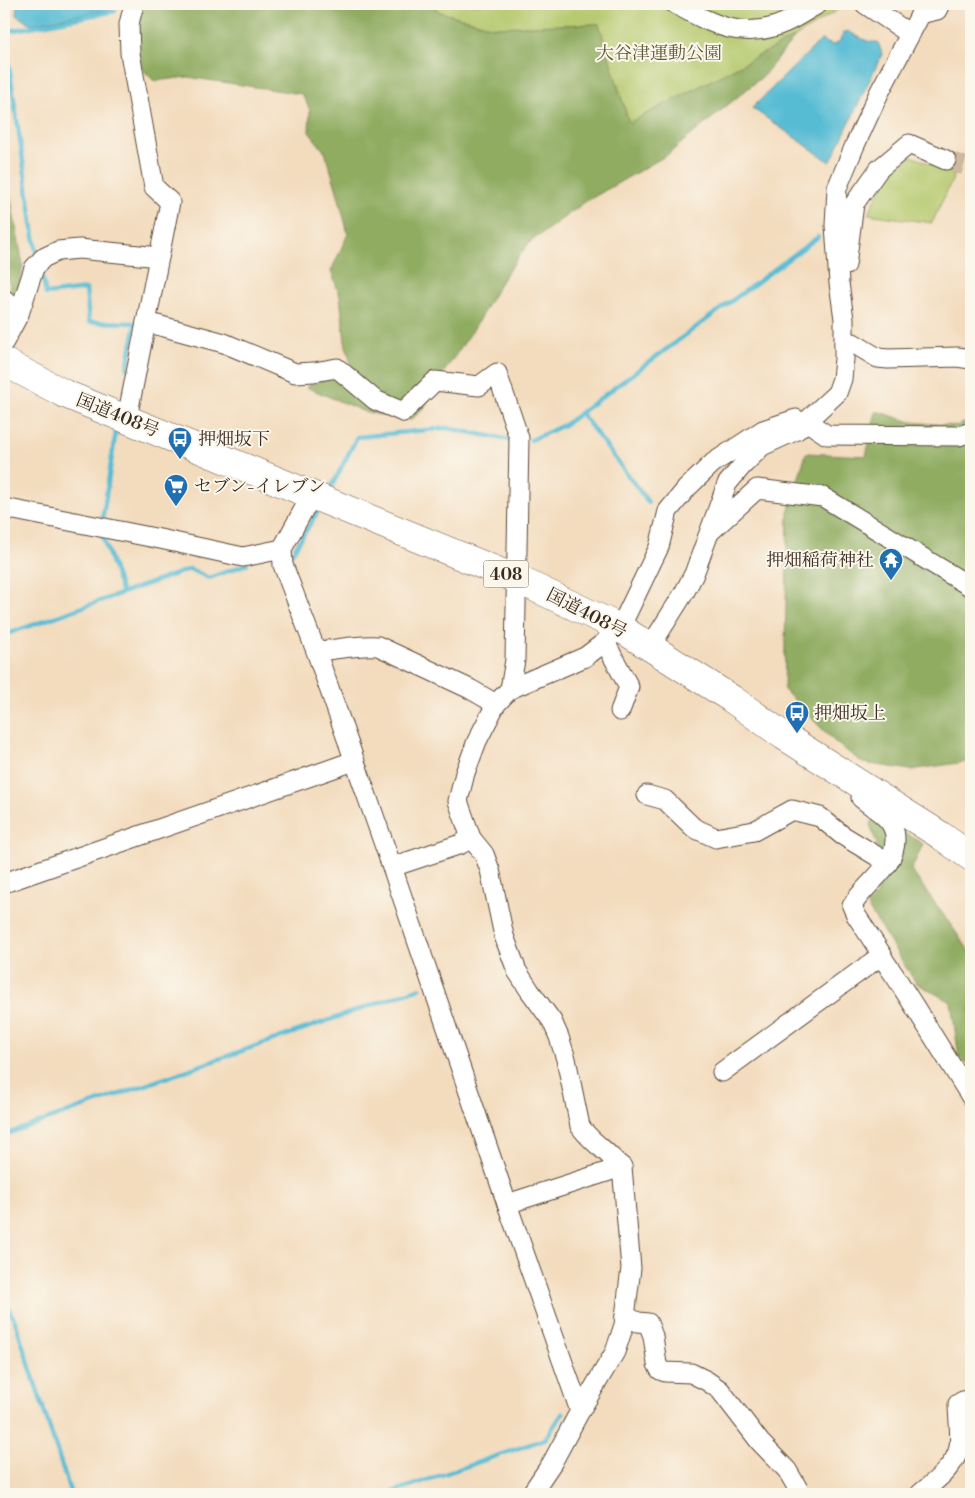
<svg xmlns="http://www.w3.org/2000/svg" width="975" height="1498" font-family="'Libre Bodoni','Noto Serif JP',serif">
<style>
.green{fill:#b4c86c;stroke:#787945}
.forest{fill:#8fac60;stroke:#656b3f}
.water{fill:#56bcd4;stroke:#487379}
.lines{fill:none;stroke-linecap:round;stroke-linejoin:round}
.stream{stroke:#56bcd4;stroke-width:4.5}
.minor-tunnel{stroke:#ceb89e;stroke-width:19;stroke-dasharray:19 9;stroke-linecap:butt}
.minor-casing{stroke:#574536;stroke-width:21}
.highway-casing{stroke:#574536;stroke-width:29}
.minor{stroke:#fff;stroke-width:19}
.highway{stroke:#fff;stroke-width:28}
.labels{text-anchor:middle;stroke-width:4;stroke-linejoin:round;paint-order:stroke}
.shield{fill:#fbf7ec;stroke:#75685c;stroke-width:1}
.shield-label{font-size:16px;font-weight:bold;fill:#3b2a1e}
.park-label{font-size:18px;fill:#5f5935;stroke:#fbf7ec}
.street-label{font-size:18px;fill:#3b2a1e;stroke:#fbf7ec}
.poi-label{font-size:18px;fill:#3b2a1e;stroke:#fbf7ec;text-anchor:start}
</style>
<rect width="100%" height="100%" fill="#fbf7ec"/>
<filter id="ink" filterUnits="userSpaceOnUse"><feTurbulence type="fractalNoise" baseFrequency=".02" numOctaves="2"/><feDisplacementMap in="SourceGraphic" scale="10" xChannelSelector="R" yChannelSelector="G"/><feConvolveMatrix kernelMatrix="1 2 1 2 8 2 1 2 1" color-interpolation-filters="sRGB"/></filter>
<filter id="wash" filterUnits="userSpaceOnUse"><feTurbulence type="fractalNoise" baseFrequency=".0096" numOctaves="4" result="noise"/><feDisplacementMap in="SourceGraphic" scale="20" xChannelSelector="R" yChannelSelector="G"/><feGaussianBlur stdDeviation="1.12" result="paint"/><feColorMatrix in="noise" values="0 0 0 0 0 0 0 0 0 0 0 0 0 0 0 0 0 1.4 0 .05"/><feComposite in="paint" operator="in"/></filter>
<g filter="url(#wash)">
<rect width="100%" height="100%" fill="#f3dcbe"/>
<g class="green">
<path d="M 430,4 L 842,4 L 839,9 L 795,37 L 629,123 L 599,24 L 493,27 L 440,12 Z"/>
<path d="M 912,156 L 955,174 L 932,223 L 868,214 L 888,175 Z"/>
</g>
<g class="forest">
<path d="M 141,4 L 430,4 L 440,12 L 493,27 L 599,24 L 629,123 L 795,37 L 763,76 L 667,155 L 585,202 L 529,243 L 503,278 L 473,330 L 439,379 L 423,410 L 410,420 L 365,412 L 306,387 L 352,367 L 345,342 L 340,296 L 331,271 L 348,234 L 337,191 L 325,152 L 309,132 L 310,110 L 302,94 L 188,77 L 154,81 L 139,66 L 135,40 Z"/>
<path d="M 4,162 L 23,265 L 16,303 L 4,268 Z"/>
<path d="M 876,411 L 911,422 L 956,426 L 971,420 L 971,761 L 911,770 L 863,763 L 836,743 L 784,690 L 788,513 L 806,453 L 866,456 Z"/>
<path d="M 877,815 L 923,844 L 911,870 L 971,953 L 971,1065 L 959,1058 L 951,1002 L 916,983 L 867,906 L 876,895 L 884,865 L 870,824 Z"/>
</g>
<g class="water">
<path d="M 16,4 L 115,4 L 109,10 L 31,24 L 17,16 Z"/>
<path d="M 847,31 C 856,35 868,44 878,42 L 882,54 L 832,159 L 830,162 L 752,108 L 821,40 L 833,45 L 839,42 L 843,33 Z"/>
</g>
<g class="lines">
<g class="stream">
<path d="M 37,256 L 4,32 L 115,11"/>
<path d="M 41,271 L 46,294 L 86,289 L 89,322 L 136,323 L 127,369"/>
<path d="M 581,413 L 648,502"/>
<path d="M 531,440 L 564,425 L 818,237"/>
<path d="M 331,488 L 357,437 L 447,428 L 510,440"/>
<path d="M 102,522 L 116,430"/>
<path d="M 101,532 L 122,593"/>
<path d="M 290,556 L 317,513"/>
<path d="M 4,635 L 190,569 L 209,578 L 247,564"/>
<path d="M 4,1135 L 420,988"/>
<path d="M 4,1300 L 15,1321 L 71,1494"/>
<path d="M 387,1494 L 545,1439 L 563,1413"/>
</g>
</g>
</g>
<g filter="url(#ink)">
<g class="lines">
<path class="minor-tunnel" d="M 946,160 L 971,168"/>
<defs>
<g id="minor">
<path d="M 675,4 C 712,24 742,41 784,23 C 796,18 807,10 818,4"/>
<path d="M 865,4 L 910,34"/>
<path d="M 920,14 L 937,10 L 940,4"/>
<path d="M 846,265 L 854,204 L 879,169 L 909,144 L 946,160"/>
<path d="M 4,299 L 19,314"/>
<path d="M 146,322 L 224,343 L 295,373 L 314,372 L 337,368 L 375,400 L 403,412 L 435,381 L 479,386 L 497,373 L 519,438 L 515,660 L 510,689 L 496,704 L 477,741 L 465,773 L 458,801 L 471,838 L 484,854 L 490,870 L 504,936 L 517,971 L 530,991 L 552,1021 L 559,1037 L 566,1059 L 580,1126 C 586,1135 592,1140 600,1147 C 608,1153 614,1161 622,1167 L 631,1268 L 624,1325 L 615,1352 L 580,1411"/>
<path d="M 4,342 L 19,314 L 34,268 L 43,258 L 58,251 L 79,249 L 159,257"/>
<path d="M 844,343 L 853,343 L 878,358 L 888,359 L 957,357 L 971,359"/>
<path d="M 127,418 L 170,202 L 154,187 L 130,53 L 129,24 L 134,4"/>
<path d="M 806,421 L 827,435 L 959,436 L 971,432"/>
<path d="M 315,495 L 304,509 L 282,549 L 283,565 L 316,651 L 392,867 L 507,1204 L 580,1411 L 552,1463 L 531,1494"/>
<path d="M 4,508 L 160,539 L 243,557 L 282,549"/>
<path d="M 711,531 L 757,489 L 823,497 L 971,587"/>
<path d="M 605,642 L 629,687 L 620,711"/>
<path d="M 650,647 L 684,593 L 694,574 L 727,484 L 742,466 L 762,446 L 797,430 L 837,393 L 842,379 L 844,359 L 844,319 L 839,283 L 835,225 L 837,188 L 855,145 L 879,93 L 926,4"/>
<path d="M 316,651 C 337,650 357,644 378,646 L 470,689 L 496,704"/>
<path d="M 510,689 L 585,657 L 605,642 L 620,628 L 659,547 L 668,511 L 687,488 L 713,463 L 763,430 L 796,419"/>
<path d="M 647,795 L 665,800 L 694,828 L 716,838 L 754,831 L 792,810 L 820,817 L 842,835 L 888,863"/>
<path d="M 861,798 C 870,805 881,812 888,820 C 893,826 895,831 895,838 C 896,869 865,882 852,906 L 856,915 L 882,955 C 883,961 896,976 900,984 C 924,1021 947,1059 971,1097"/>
<path d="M 392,867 L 461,844 L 471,838"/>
<path d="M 4,883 L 354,761"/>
<path d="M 722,1072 L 882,955"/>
<path d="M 507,1204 L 622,1167"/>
<path d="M 625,1316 L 638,1322 L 648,1323 L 653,1336 L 657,1364 L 660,1370 L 665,1372 L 691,1373 L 707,1381 L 720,1390 L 760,1442 L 787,1470 L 801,1494"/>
<path d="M 920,1494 C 934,1482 956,1466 959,1447 C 961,1434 958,1417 958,1404 L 963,1401 L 971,1400"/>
</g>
<path id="highway" d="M 4,362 L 65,394 L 517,579 L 620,628 L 732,699 L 784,736 L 940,835 L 971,857"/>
</defs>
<use href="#minor" class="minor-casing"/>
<use href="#highway" class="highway-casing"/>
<use href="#minor" class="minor"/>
<use href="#highway" class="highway"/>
</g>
</g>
<defs>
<symbol id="bus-pin" viewBox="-11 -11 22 30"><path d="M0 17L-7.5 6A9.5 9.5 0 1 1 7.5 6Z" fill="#1f6fb2" stroke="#fbf7ec"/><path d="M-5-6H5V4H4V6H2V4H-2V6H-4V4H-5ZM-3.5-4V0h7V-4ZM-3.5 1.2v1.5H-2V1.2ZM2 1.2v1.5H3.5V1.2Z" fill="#fff"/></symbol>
<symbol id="supermarket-pin" viewBox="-11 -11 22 30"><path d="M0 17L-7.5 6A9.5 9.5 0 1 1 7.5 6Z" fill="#1f6fb2" stroke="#fbf7ec"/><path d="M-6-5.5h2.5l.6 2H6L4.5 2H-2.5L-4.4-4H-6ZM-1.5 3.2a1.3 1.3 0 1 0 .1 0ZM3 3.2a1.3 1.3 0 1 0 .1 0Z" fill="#fff"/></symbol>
<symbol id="temple-pin" viewBox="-11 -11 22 30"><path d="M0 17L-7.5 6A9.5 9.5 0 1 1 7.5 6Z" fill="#1f6fb2" stroke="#fbf7ec"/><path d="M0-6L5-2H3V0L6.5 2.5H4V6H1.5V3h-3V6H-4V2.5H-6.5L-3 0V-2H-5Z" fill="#fff"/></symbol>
</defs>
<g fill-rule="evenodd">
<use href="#bus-pin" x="166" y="425" width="28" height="38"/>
<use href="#supermarket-pin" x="162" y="472" width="28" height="38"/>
<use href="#temple-pin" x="877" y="546" width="28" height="38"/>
<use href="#bus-pin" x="783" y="699" width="28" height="38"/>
</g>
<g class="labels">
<rect class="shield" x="483.5" y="560.5" width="45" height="27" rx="4"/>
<g class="shield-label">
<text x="506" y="580">408</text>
</g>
<g class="park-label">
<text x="659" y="59">大谷津運動公園</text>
</g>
<g class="street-label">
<text transform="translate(118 415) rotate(22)" y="6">国道408号</text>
<text transform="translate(587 613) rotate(27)" y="6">国道408号</text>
</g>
<g class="poi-label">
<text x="198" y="445">押畑坂下</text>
<text x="194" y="492">セブン-イレブン</text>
<text x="874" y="566" text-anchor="end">押畑稲荷神社</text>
<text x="814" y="719">押畑坂上</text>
</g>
</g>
<rect width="975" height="1498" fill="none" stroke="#fbf7ec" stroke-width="20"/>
</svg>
